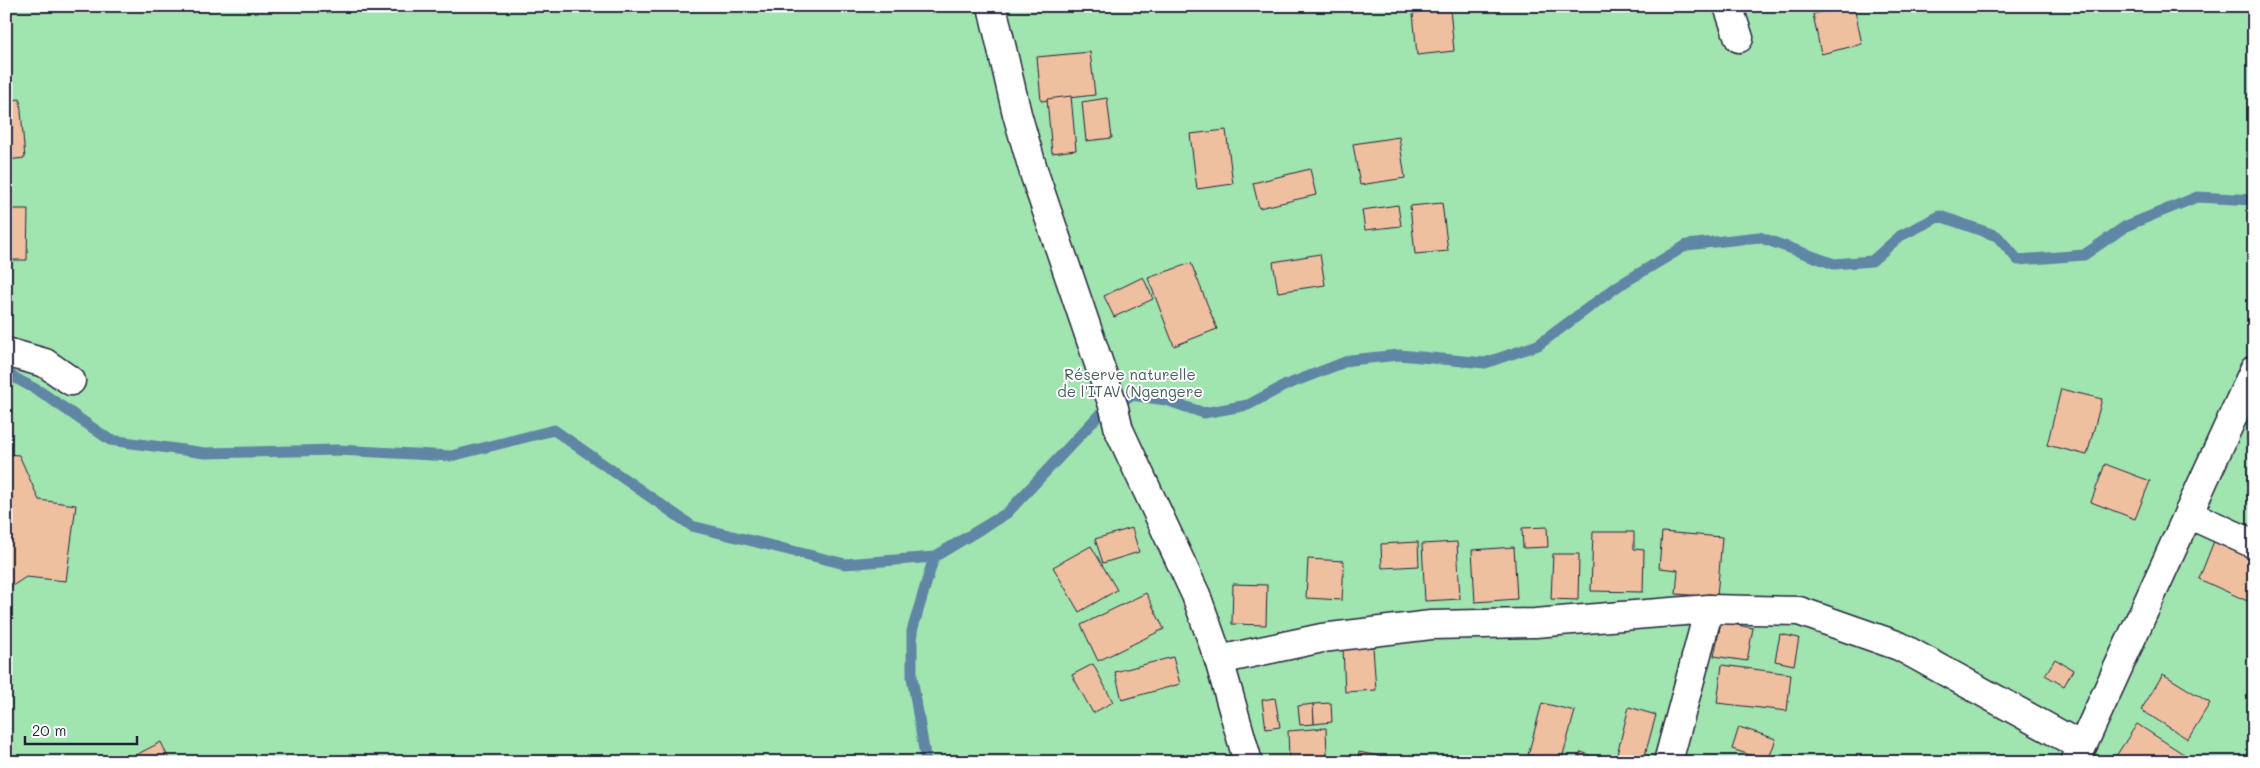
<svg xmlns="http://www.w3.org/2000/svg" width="2260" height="768" font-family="Mali,sans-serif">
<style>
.green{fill:#a0e4b0;stroke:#618376}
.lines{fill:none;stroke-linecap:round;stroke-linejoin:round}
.stream{stroke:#6186a5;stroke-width:11}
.building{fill:#efc09f;stroke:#22223b}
.minor-casing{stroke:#22223b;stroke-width:31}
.minor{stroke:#fff;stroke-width:28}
.labels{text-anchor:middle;stroke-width:4;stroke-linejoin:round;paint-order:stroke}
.park-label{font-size:15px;fill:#485c5e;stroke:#fff}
</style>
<rect width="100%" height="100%" fill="#fff"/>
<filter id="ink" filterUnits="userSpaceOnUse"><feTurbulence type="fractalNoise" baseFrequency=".02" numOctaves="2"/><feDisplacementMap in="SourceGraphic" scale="10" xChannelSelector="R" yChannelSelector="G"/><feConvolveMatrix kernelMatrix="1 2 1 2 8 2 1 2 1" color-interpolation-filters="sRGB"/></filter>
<g filter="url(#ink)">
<rect class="green" x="6" y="6" width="2248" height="756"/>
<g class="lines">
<g class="stream">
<path d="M 6,373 L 41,392 L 110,440 L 205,453 L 338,450 L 451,456 L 554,430 L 692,526 L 845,564 L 934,557 L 1007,513 L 1099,415 L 1114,408 L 1131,395 L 1166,400 L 1204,413 L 1248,405 L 1286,385 L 1350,360 L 1399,355 L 1485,363 L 1538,345 L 1618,286 L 1687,245 L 1759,237 L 1834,264 L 1872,261 L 1900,236 L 1940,216 L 1997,236 L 2018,260 L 2084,255 L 2126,226 L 2197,197 L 2254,200"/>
<path d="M 926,762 L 912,677 L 912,631 L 934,557"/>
</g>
</g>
<g class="building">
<path d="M 1854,6 L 1862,44 L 1821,54 L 1813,14 Z"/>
<path d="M 1450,9 L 1454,51 L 1417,55 L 1413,13 Z"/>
<path d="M 1090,52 L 1095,95 L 1041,101 L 1037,57 Z"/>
<path d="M 1071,96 L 1076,150 L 1052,153 L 1047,99 Z"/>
<path d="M 1107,98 L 1112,138 L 1086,141 L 1082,102 Z"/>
<path d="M 20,99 L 25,158 L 6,160 L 6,101 Z"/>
<path d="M 1226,130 L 1233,184 L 1197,189 L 1190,134 Z"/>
<path d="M 1399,137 L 1405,178 L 1360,185 L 1353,144 Z"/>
<path d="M 1310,169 L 1316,195 L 1259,208 L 1253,183 Z"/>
<path d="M 1442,203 L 1448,251 L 1415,254 L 1410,206 Z"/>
<path d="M 1398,205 L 1401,226 L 1365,230 L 1362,210 Z"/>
<path d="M 6,209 L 28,209 L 27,260 L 6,260 Z"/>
<path d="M 1320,254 L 1325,285 L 1278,292 L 1273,262 Z"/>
<path d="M 1191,263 L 1217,329 L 1174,346 L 1148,278 Z"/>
<path d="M 1143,277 L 1153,299 L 1114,317 L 1104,296 Z"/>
<path d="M 2061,389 L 2102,399 L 2087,455 L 2047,445 Z"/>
<path d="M 6,454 L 19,455 L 39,500 L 76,505 L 66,581 L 26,577 L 6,590 Z"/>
<path d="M 2105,464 L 2150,481 L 2135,519 L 2091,502 Z"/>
<path d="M 1547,527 L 1548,547 L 1523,548 L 1522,528 Z"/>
<path d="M 1132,528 L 1139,552 L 1103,563 L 1095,539 Z"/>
<path d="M 1593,532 L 1634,532 L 1634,549 L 1644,550 L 1643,592 L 1591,591 Z"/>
<path d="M 1662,532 L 1722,537 L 1717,597 L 1676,594 L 1678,570 L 1659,568 Z"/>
<path d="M 2216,536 L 2254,554 L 2254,604 L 2199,579 Z"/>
<path d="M 1418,542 L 1419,566 L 1382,568 L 1381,544 Z"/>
<path d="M 1457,542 L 1460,599 L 1425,601 L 1422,544 Z"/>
<path d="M 1091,546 L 1117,590 L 1079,612 L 1053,567 Z"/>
<path d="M 1514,547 L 1517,599 L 1475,602 L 1472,550 Z"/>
<path d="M 1553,554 L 1579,554 L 1578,600 L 1551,599 Z"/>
<path d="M 1308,559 L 1344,561 L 1342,600 L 1306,598 Z"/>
<path d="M 1233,584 L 1267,585 L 1266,625 L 1232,624 Z"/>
<path d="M 1146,593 L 1164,629 L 1098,661 L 1081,625 Z"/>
<path d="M 1721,622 L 1753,628 L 1747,661 L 1714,656 Z"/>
<path d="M 1780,634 L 1799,638 L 1794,665 L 1775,661 Z"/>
<path d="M 1373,647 L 1376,690 L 1345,692 L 1343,648 Z"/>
<path d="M 1173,657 L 1180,684 L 1122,700 L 1115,672 Z"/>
<path d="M 2055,659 L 2073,670 L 2064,686 L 2045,675 Z"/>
<path d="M 1093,664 L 1113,702 L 1093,713 L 1072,675 Z"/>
<path d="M 1722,665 L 1791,674 L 1787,711 L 1717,703 Z"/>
<path d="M 2163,674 L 2210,703 L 2188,739 L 2141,710 Z"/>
<path d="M 1275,698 L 1280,727 L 1266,729 L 1262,700 Z"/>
<path d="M 1331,703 L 1332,722 L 1314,724 L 1313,704 Z"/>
<path d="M 1542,703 L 1575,711 L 1561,762 L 1528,755 Z"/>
<path d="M 1313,704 L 1314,724 L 1300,725 L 1298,706 Z"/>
<path d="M 1629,707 L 1656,715 L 1643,762 L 1615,762 Z"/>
<path d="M 2137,724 L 2196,762 L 2112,762 Z"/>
<path d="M 1739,727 L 1776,739 L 1768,761 L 1732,749 Z"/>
<path d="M 1326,728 L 1327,756 L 1289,758 L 1288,731 Z"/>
<path d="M 161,742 L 170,762 L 136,762 L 134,756 Z"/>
<path d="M 1359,752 L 1392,759 L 1392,762 L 1357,762 Z"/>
<path d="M 1581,752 L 1598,758 L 1597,762 L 1577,762 Z"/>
</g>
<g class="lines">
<defs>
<g id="minor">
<path d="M 992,6 L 1017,114 L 1035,176 L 1114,408 L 1119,430 L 1196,595 L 1219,660 L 1248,762"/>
<path d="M 1728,6 L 1739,38"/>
<path d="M 6,352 L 45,363 L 71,381"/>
<path d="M 2188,514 L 2254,544"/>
<path d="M 1219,660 L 1322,638 L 1431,625 L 1535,623 L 1709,609 L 1799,611 L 1899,646 L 2081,746"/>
<path d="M 1668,762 L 1709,609"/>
<path d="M 2075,762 L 2254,370"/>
</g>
</defs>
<use href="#minor" class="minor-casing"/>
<use href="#minor" class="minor"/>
</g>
</g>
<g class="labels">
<g class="park-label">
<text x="1130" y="380">Réserve naturelle<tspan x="1130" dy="17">de l'ITAV (Ngengere</tspan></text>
</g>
</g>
<rect width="2260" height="768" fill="none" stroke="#fff" stroke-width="25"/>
<rect x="12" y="12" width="2235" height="743" fill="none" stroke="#22223b" stroke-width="2" filter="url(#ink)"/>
<path d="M25 736v8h112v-8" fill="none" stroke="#22223b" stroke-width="2.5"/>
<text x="32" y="736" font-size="15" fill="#22223b" stroke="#ffffff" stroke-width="4" paint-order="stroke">20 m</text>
</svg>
